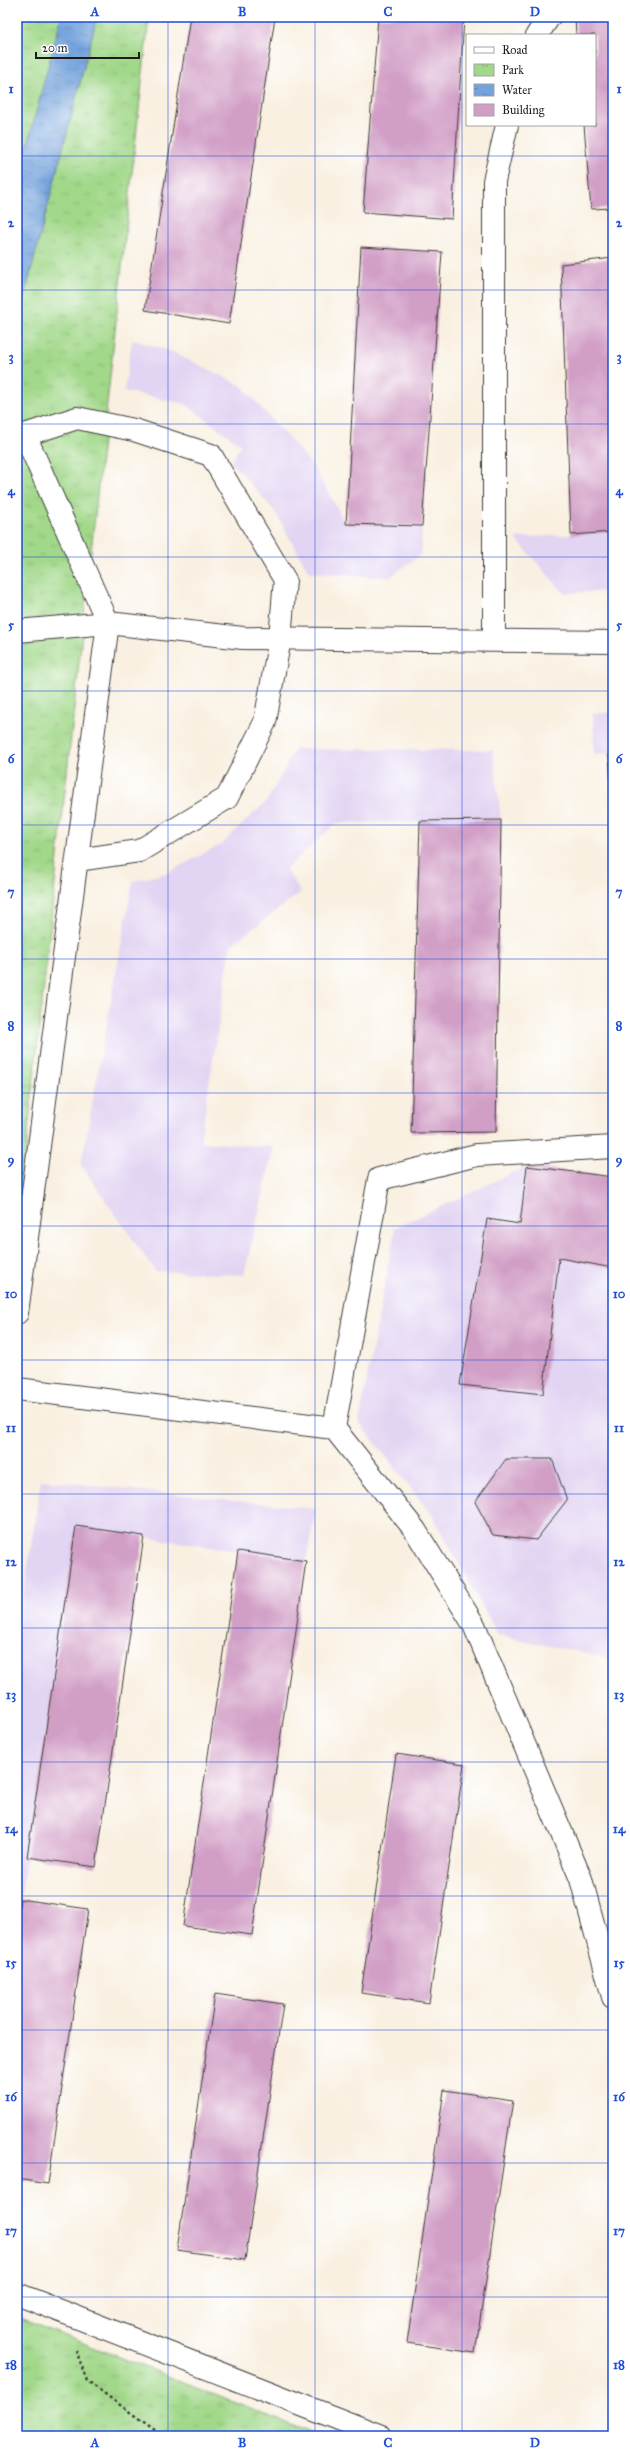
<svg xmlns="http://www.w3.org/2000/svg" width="630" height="2453" font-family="'IM FELL Great Primer',serif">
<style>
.built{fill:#e2d4f3}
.park{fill:url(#park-tufts);stroke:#5e7a52}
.water{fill:url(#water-ripples);stroke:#485f7c}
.building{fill:#d19ec6}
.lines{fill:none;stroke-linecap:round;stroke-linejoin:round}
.minor-casing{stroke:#3d3c3a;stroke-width:24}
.path{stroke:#3d3c3a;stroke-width:2.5;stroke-dasharray:3 3;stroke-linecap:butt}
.minor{stroke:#fff;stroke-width:22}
.grid{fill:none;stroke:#1d4ed8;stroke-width:1;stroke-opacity:0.55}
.neatline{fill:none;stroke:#1d4ed8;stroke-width:1.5}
.grid-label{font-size:13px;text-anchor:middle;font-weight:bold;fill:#1d4ed8}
</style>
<defs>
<pattern id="park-tufts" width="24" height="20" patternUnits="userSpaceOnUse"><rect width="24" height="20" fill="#a1d889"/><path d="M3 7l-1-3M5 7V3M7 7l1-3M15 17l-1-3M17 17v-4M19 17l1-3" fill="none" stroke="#8ab976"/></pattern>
<pattern id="water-ripples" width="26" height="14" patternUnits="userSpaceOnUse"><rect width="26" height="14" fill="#73a2dc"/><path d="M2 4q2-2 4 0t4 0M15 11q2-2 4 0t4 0" fill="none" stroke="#5e83b2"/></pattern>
</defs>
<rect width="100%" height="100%" fill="#fff"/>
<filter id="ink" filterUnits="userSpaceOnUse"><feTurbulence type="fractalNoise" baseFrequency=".025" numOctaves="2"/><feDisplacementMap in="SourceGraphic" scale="8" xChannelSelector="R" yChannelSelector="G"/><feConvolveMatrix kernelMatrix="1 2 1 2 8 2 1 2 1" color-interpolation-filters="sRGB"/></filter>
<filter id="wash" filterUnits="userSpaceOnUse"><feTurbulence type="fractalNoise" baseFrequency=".012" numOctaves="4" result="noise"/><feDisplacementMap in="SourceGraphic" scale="16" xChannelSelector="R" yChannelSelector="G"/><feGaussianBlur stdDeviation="0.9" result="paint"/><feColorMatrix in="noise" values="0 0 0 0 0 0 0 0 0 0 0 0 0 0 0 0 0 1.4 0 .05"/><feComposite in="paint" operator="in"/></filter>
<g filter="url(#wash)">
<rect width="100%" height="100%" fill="#f9f0e1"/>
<g class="built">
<path d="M 132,340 L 170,351 L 242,386 L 313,466 L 346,524 L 422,526 L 421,554 L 389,578 L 309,572 L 274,510 L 231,462 L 241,445 L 185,404 L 124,391 Z"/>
<path d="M 613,532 L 613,591 L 564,593 L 515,538 Z"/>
<path d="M 613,712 L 613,753 L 594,754 L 593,714 Z"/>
<path d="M 295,749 L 493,750 L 501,820 L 337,823 L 285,869 L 301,892 L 231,945 L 200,1142 L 274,1147 L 244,1275 L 155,1271 L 81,1165 L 133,881 L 167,873 L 222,844 L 267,801 Z"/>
<path d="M 527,1166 L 520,1224 L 487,1219 L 460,1385 L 543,1394 L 559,1258 L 613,1268 L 613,1659 L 498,1635 L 432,1515 L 359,1422 L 395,1228 Z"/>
<path d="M 41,1480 L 316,1509 L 306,1561 L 76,1527 L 17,1920 L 17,1638 Z"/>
</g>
<g class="park">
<path d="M 20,17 L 149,17 L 17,1234 L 17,31 Z"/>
<path d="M 17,2317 L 319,2436 L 17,2436 Z"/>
</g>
<path class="water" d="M 61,17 L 97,17 L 17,325 L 17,185 Z"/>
<g id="blocks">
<g class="building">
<path d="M 190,17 L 275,17 L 229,324 L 145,310 Z"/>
<path d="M 378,17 L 464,17 L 452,219 L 363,212 Z"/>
<path d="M 575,17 L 613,17 L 613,208 L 591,209 L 584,125 L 595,125 L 595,35 L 576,35 Z"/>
<path d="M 361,247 L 442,252 L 422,526 L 346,524 Z"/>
<path d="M 613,258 L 613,532 L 571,535 L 561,264 Z"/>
<path d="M 609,753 L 613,753 L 613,799 L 612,799 Z"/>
<path d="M 501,820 L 496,1132 L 411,1133 L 420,821 Z"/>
<path d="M 527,1166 L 613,1177 L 613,1268 L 559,1258 L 543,1394 L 460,1385 L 487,1219 L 520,1224 Z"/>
<path d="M 506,1459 L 552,1459 L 567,1500 L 536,1540 L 493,1535 L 475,1502 Z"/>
<path d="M 76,1526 L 144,1536 L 96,1867 L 27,1857 Z"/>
<path d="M 238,1551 L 306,1561 L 252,1935 L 183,1926 Z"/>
<path d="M 396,1754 L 464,1764 L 429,2003 L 361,1993 Z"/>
<path d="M 20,1899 L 88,1909 L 48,2184 L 17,2179 L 17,1920 Z"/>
<path d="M 215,1994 L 283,2004 L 245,2260 L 177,2250 Z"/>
<path d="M 444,2090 L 513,2100 L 475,2353 L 407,2343 Z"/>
</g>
</g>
</g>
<g filter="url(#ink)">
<use href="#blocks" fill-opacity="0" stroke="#3d3c3a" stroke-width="1"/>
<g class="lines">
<defs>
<g id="minor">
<path d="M 537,35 L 549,17"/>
<path d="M 17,631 L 108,623 L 243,638 L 613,642"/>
<path d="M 494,640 L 494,181 L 507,125"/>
<path d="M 17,1313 L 108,623 L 25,435 L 77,418 L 134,430 L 211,455 L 285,580 L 280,638 L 265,722 L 227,798 L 139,851 L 77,860"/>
<path d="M 17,1389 L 334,1428 L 415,1530 L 474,1625 L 581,1879 L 613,1997"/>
<path d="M 334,1428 L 379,1179 L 477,1155 L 613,1147"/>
<path d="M 17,2294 L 381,2436"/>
</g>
</defs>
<use href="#minor" class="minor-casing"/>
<path class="path" d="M 76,2350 L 87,2381 L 163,2436"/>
<use href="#minor" class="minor"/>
</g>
</g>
<path class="grid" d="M 168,17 L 168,2436M 315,17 L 315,2436M 462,17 L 462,2436M 17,156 L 613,156M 17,290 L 613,290M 17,424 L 613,424M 17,557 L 613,557M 17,691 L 613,691M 17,825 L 613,825M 17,959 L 613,959M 17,1093 L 613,1093M 17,1226 L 613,1226M 17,1360 L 613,1360M 17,1494 L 613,1494M 17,1628 L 613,1628M 17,1762 L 613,1762M 17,1896 L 613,1896M 17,2030 L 613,2030M 17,2163 L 613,2163M 17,2297 L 613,2297"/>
<rect width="630" height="2453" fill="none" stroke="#fff" stroke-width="44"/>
<rect x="466" y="34" width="130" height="92" fill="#ffffff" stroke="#a4a4a4"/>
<rect x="474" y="47" width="20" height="6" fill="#ffffff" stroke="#a4a4a4"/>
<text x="502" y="54" font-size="12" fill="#1c1c1c">Road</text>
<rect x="474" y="64" width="20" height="12" fill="url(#park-tufts)" stroke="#a4a4a4"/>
<text x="502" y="74" font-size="12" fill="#1c1c1c">Park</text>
<rect x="474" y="84" width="20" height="12" fill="url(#water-ripples)" stroke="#a4a4a4"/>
<text x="502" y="94" font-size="12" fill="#1c1c1c">Water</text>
<rect x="474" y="104" width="20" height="12" fill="#d19ec6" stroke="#a4a4a4"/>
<text x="502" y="114" font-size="12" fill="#1c1c1c">Building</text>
<path d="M36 52v6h103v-6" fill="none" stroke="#1c1c1c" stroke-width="2"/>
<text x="42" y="52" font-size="12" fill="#1c1c1c" stroke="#ffffff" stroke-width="3" paint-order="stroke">20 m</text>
<rect x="22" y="22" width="586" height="2409" class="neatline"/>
<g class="grid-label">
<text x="95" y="16">A</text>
<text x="242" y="16">B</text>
<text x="388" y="16">C</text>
<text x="535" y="16">D</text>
<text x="11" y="93">1</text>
<text x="619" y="93">1</text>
<text x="11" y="227">2</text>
<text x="619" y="227">2</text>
<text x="11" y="361">3</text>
<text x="619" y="361">3</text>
<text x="11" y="495">4</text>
<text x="619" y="495">4</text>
<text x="11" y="629">5</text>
<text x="619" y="629">5</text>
<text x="11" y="763">6</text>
<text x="619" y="763">6</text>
<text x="11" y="896">7</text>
<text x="619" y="896">7</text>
<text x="11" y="1030">8</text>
<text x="619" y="1030">8</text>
<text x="11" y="1164">9</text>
<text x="619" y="1164">9</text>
<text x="11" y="1298">10</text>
<text x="619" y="1298">10</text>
<text x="11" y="1432">11</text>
<text x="619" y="1432">11</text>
<text x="11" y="1566">12</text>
<text x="619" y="1566">12</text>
<text x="11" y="1699">13</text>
<text x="619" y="1699">13</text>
<text x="11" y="1833">14</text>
<text x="619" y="1833">14</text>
<text x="11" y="1967">15</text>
<text x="619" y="1967">15</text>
<text x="11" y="2101">16</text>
<text x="619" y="2101">16</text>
<text x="11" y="2235">17</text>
<text x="619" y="2235">17</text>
<text x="11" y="2369">18</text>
<text x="619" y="2369">18</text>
<text x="95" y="2447">A</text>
<text x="242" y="2447">B</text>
<text x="388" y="2447">C</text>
<text x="535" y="2447">D</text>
</g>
</svg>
